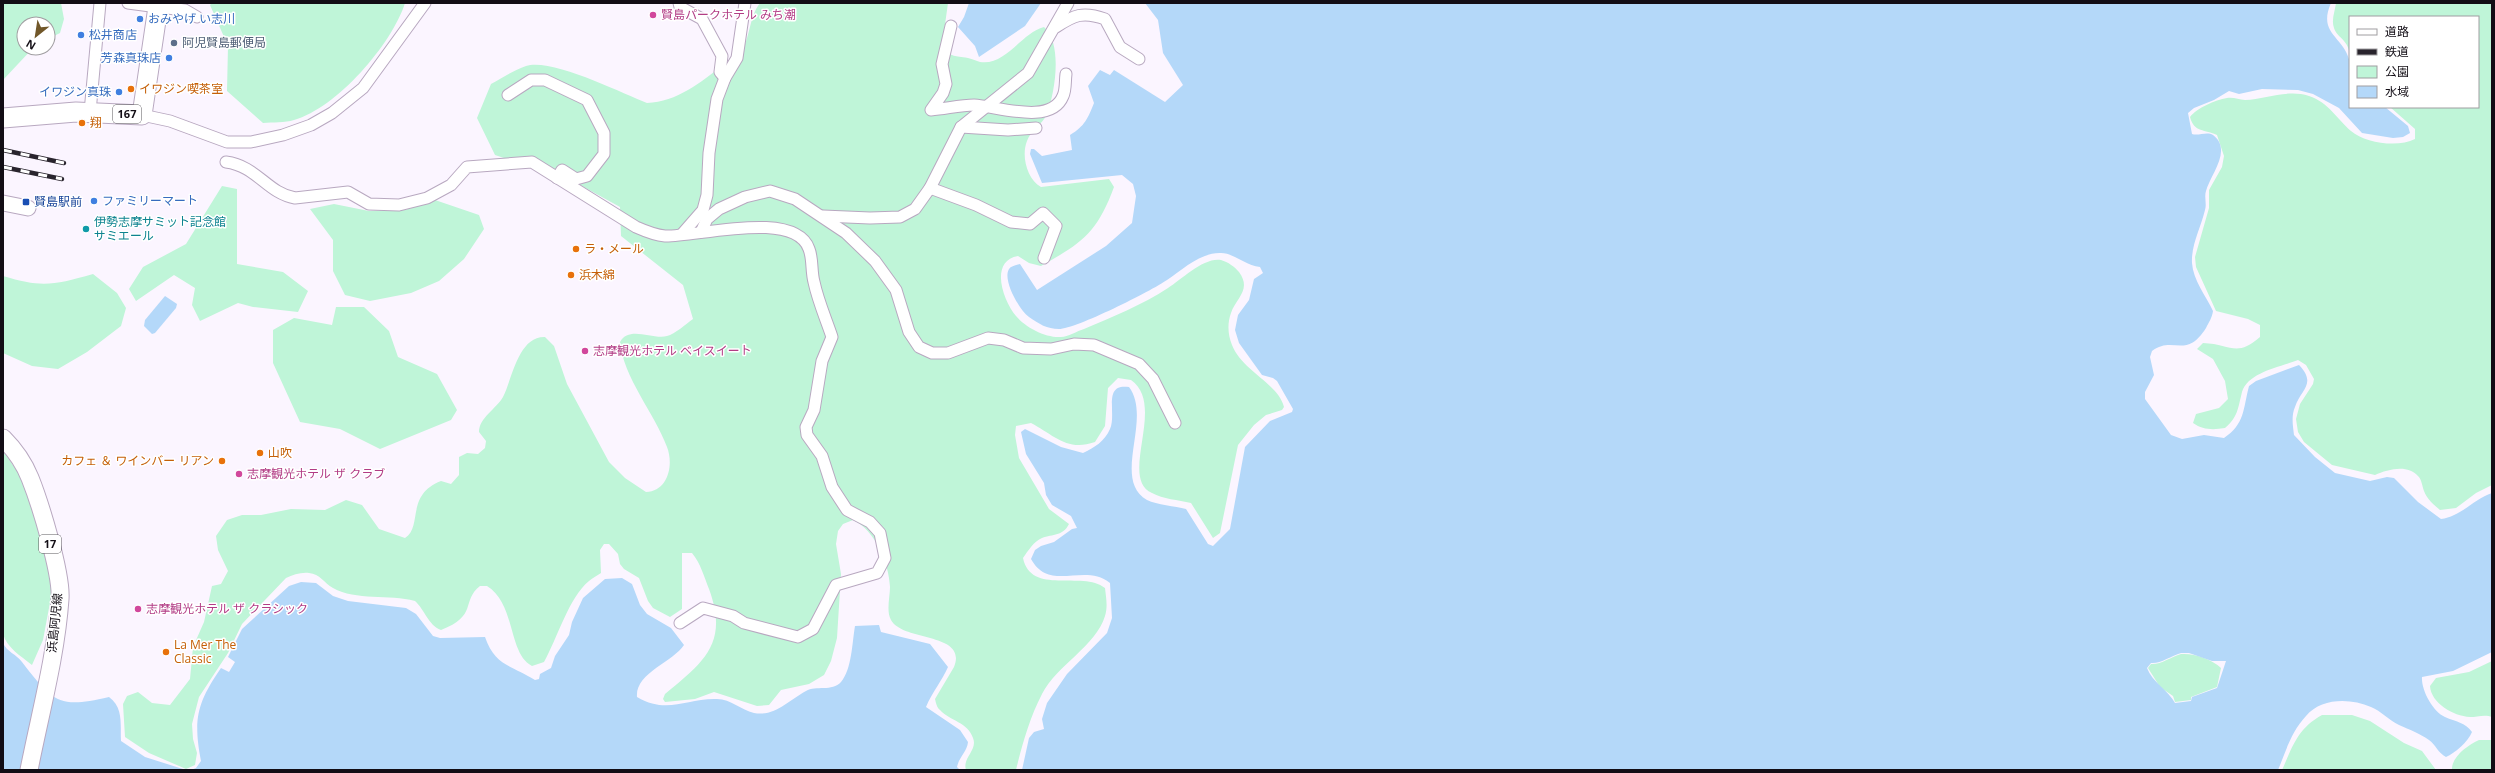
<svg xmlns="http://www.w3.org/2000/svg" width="2495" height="773" font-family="'Open Sans','Noto Sans JP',sans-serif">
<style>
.green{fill:#bff5d8}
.water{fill:#b4d8f9;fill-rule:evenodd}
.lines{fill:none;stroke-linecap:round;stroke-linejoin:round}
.street-casing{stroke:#b8a8c0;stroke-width:13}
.secondary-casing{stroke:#b8a8c0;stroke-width:17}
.primary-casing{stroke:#b8a8c0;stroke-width:19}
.highway-casing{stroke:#b8a8c0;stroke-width:21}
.street{stroke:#fff;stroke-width:11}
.secondary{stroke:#fff;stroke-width:15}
.primary{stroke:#fff;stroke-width:17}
.highway{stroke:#fff;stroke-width:19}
.rail-casing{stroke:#29242d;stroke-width:4.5}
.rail{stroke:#fff;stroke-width:3;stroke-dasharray:9;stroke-linecap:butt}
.hotel-dot{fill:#d1479c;stroke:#fff;stroke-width:1.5}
.shop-dot{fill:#3f7fe0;stroke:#fff;stroke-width:1.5}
.service-dot{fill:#5c6f8a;stroke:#fff;stroke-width:1.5}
.food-dot{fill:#e8710a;stroke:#fff;stroke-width:1.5}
.transit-dot{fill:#1a4fb4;stroke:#fff;stroke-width:1.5}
.culture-dot{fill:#0f9aa8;stroke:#fff;stroke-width:1.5}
.labels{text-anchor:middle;stroke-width:3;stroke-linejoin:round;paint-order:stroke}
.shield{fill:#fff;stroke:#59565b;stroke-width:1}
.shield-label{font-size:11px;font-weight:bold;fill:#120d15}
.hotel-label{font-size:12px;fill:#b23c85;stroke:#fff;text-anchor:start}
.shop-label{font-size:12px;fill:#366cbe;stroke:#fff;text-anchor:start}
.service-label{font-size:12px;fill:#4e5e75;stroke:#fff;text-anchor:start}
.food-label{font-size:12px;fill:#c56008;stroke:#fff;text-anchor:start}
.transit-label{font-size:12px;fill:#164399;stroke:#fff;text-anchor:start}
.culture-label{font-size:12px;fill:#0d838f;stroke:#fff;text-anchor:start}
.street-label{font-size:12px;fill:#120d15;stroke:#fff}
</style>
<rect width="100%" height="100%" fill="#fbf5ff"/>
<g class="green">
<path d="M 3,3 L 61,3 L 64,19 L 60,33 L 48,39 L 48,24 L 24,24 L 24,48 L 33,48 L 3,80 Z"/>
<path d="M 212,3 L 405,3 C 392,44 337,108 294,120 C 285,123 273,122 263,123 L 227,91 L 228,46 L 210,5 Z"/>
<path d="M 760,3 L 948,3 L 942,46 C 953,59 954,55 968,58 C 973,59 976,61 980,62 C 1006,66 1021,33 1044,27 C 1063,44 1055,92 1047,114 C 1043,124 1030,131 1027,141 C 1021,156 1027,179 1041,187 L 1109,179 L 1114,187 C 1097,233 1082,243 1041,266 L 1029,263 L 1018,256 C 989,261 1003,301 1016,316 C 1026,328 1046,338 1061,337 C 1068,337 1077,331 1084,329 C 1112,317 1142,305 1168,288 C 1182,279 1204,257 1221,260 C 1228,262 1235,267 1239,272 C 1252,290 1236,298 1231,313 C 1227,324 1228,335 1232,345 C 1242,371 1278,383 1284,407 L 1282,410 L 1266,415 L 1254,425 L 1238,445 L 1220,533 L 1213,538 L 1191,503 C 1178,500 1163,499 1152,493 C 1118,478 1167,405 1131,380 L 1118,378 L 1108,388 L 1105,426 L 1095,442 C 1067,452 1054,435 1031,423 L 1016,426 L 1015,435 L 1019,458 L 1049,509 L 1069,524 C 1063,536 1053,534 1042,538 C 1034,541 1028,551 1023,558 C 1031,596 1082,570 1105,588 C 1106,597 1108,607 1105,616 C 1096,646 1057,665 1042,694 C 1030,717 1022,745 1016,770 L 966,770 C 962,758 978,750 973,738 C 968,722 950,721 940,710 C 937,708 936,703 935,699 L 954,667 C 968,632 903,642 891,620 C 886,611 890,597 890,587 C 889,563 875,530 853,520 L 843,524 L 838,531 L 836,544 L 841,574 L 837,638 L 831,661 L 824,675 L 809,684 L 781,690 L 769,705 L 757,706 L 714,692 L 695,699 L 665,702 L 663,699 L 665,694 C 704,662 729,643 709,589 C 704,577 701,564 692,553 L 682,553 L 682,609 L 670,617 L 653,608 L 648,601 L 639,578 L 624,569 L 620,564 L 618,554 L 609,544 L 604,544 L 600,550 L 601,573 C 597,576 592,578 589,581 C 569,597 557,639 544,662 L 532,666 C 508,654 516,604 487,586 L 480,586 C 461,601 478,616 441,630 C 428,625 425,610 415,601 C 389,594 356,601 333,588 C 324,583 320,574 309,573 C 301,572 293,575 286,578 L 242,624 L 228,653 L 199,697 L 192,724 L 193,739 L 197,753 L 195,765 L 186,769 L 149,753 L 125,737 L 123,704 L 127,696 L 138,692 L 152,703 L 170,705 L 190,679 L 193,647 L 204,622 L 212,586 L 221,584 L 228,571 L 218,550 L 216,536 L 227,520 L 242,515 L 261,515 L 291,509 L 325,510 L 346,500 L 362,505 L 379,529 L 405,538 C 423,527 405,495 441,481 L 451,484 L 459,475 L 459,457 L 467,453 L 478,454 L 485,448 L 486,441 L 479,432 C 479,418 496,409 503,397 C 512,380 518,336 545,337 L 554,346 L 567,384 L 609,462 L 625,478 L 646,492 C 668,491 674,465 667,447 C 655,414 623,377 620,342 C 629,325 653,340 667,336 C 675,334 686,324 693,319 L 683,285 L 621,236 L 620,207 L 571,180 L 495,155 L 477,118 L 491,84 C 502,78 514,70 526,66 C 552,58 621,93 647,103 C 677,102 701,82 723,65 C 729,61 737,57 741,52 C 750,39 749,17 760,3 Z"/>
<path d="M 2336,3 L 2492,3 L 2492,485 L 2476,493 L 2456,508 L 2440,510 C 2434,505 2427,499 2424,491 C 2422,486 2422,480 2418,476 C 2408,464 2388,469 2375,475 L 2332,465 L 2304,442 L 2298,432 L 2296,419 L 2300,404 L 2313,384 L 2314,379 L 2306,365 L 2298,360 C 2281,367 2248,372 2242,392 C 2238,408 2238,417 2225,428 C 2213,430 2203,430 2193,423 L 2196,414 L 2219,408 L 2228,399 L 2225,381 L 2213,359 L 2197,349 L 2203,343 C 2231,344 2236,358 2260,337 L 2260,325 L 2248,319 L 2216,311 L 2196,267 L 2195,257 L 2209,208 L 2209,190 L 2222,167 L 2224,156 L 2217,135 C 2205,129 2194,133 2190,117 C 2197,108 2215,100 2227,98 C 2234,97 2239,100 2245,100 C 2266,99 2288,89 2309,96 C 2328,102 2337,119 2351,131 C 2365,143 2398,148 2415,139 L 2415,129 L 2390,107 L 2478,107 L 2478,17 L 2350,17 L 2350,54 C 2347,38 2337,38 2334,28 C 2331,20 2335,11 2336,3 Z"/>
<path d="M 222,186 L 237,189 L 237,264 L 283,272 L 308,291 L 298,312 L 253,307 L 238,303 L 200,321 L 192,305 L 195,288 L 174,275 L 136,301 L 129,289 L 143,267 L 186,244 Z"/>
<path d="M 435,200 L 479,215 L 484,229 L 464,259 L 439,281 L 411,293 L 370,301 L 345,295 L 333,271 L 333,240 L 310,209 L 334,204 L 369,211 L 405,210 Z"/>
<path d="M 93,274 L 117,293 L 126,308 L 121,326 L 87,352 L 58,369 L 32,366 L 3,353 L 3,276 C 42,288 54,285 93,274 Z"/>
<path d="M 336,307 L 364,307 L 389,331 L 398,357 L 437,374 L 457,410 L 451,420 L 380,449 L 340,429 L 300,422 L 273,363 L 273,330 L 294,318 L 332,325 Z"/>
<path d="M 3,451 L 25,482 L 47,544 L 52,592 L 43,640 L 32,665 C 21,656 7,648 3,634 Z"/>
<path d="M 2181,654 C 2194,653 2212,659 2221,668 L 2217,687 L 2191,697 L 2191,700 L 2175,702 L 2173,696 L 2160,687 L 2148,668 L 2151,664 C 2160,665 2171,657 2181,654 Z"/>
<path d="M 2492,661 L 2492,717 C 2485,714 2477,717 2470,717 C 2453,716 2431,703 2430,686 L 2436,678 L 2469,672 Z"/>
<path d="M 2322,715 L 2352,715 L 2370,721 L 2404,743 L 2422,751 L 2436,770 L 2282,770 C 2293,746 2297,729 2322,715 Z"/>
<path d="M 2479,740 L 2492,740 L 2492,770 L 2452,770 C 2451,757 2468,745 2479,740 Z"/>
</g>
<g class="water">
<path d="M 969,3 L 1041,3 L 1025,26 L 979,57 L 975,46 L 958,27 L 964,17 Z"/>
<path d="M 1145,3 L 2331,3 C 2317,35 2345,36 2350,63 C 2352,77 2350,93 2350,107 L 2385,107 L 2408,126 L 2410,133 L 2403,137 L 2393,138 L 2362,133 L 2339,108 L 2313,94 L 2298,90 L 2262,89 L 2239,94 L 2229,91 L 2214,100 L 2194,108 L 2188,113 L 2192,134 C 2199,136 2207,131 2213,135 C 2233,150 2210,175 2206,191 C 2204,197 2207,204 2205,210 C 2201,227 2191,245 2192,263 C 2193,280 2206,296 2213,311 C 2212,318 2209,322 2206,328 C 2186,360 2173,335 2152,351 L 2150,357 L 2154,375 L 2145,392 L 2145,399 L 2171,435 L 2182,439 L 2204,435 L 2224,438 C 2245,424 2243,409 2249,386 L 2256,381 L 2299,365 C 2317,384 2301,389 2295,407 C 2291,416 2293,426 2294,435 L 2315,457 L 2335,473 L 2370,481 L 2387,477 L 2394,478 L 2418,502 L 2441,519 C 2460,517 2474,499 2492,493 L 2492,652 L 2453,671 L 2422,677 C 2421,690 2433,712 2445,717 C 2456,722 2465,722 2472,732 C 2468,742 2455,753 2446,757 C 2438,753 2436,745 2429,740 C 2419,733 2410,730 2399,725 C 2389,720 2381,711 2371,707 C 2350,698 2321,698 2306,716 C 2291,732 2286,751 2278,770 L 1022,770 L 1029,738 L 1034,732 L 1044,729 L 1042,719 L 1047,703 L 1067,674 L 1107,633 L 1112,618 L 1110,583 C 1084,562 1050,593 1031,559 L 1035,550 L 1041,546 L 1054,542 L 1072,529 L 1077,528 L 1071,516 L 1052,505 L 1046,495 L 1044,483 L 1026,454 L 1021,432 L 1025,429 L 1061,447 L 1083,453 C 1094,448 1105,441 1110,429 C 1117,413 1102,383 1129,387 C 1153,419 1111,479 1147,500 C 1157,505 1175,506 1186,509 L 1208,544 L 1213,546 L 1230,529 L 1245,447 L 1270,421 L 1292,412 L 1293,409 L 1277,381 L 1273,378 L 1262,375 L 1239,343 L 1235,330 L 1238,315 L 1249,300 L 1254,279 L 1263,273 L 1260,267 C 1246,266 1234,253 1221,253 C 1201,252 1182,270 1167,280 C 1151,291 1076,329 1059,329 C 1047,329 1039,324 1029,317 C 1020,311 1002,280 1009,269 C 1011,266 1016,265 1020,264 L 1037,290 L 1106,246 L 1132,223 L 1136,196 L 1133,184 L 1122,175 L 1042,183 L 1030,154 L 1031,149 L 1034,149 L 1042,156 L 1072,150 L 1070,135 C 1085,126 1088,118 1094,103 L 1088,86 L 1100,70 L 1110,75 L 1114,70 L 1165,102 L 1183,85 L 1163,53 L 1158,20 ZM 2181,653 L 2189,653 L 2212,661 L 2226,661 L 2217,688 L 2192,697 L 2191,701 L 2175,703 C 2169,691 2152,682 2147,668 L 2151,663 C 2160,664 2171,656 2181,653 Z"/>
<path d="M 165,296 L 177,304 L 176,308 L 155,333 L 152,334 L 144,326 L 145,320 Z"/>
<path d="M 622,578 L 632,584 L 640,605 L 647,614 L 671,628 L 684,645 C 673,662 635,673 637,697 C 668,715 686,698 717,699 C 731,699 741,710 754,713 C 775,717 789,700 806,691 C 816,685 832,692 841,682 C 852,669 852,643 855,626 L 879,625 L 881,632 L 930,644 L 948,667 C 942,681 932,692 926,707 L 960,730 L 968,742 C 967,752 959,757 957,767 L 960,770 L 191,770 L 196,768 L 201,761 C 193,719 197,703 221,668 L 229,672 L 235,662 L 228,657 L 242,629 L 289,586 L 301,582 L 316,583 L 333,596 L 348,601 L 406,608 L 416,614 L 433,636 L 440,638 L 485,637 C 495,666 511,665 535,680 L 539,679 L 540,674 L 551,668 L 555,656 L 569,635 L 572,622 L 583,598 L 605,579 Z"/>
<path d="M 3,643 C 7,652 16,654 22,662 C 53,702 58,709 109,697 C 124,708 120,725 121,741 L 145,757 L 186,770 L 3,770 Z"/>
</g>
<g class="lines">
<defs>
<g id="street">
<path d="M 128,3 L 158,7 L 160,3"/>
<path d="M 679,3 L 680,7 L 702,19 L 722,56 L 720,72 L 725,78"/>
<path d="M 158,7 L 185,10 L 197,17"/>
<path d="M 951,26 L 942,64 L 946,84 L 943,93 L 931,110 C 945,109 960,105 974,105 C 997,106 1051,126 1063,96 C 1066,90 1065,81 1066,74"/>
<path d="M 1056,27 C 1074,15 1083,11 1105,19 L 1120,47 L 1139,59"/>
<path d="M 508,95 L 531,80 L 545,80 L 587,100 L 604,133 L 604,154 L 587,176 L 576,179 L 562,170 L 557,178"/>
<path d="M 90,112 L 100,3"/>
<path d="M 142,115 L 170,121 L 227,142 L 251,142 L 283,135 L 311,125 L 332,113 L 363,88 L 425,3"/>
<path d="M 961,127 L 1008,130 L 1036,128"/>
<path d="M 226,162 C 257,166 267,193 295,198 L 348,192 L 369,204 L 399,205 L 427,198 L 451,185 L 467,167 L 532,162 L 636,227 C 645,231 654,235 665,236 C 696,237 795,209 809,249 C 813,259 811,271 814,282 C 818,301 826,319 832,337 L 822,361 L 814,410 L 806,427 L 807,435 L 822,456 L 832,487 L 847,510 L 870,522 L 880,533 L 885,558 L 877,573 L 836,585 L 813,629 L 798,637 L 744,623 L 733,616 L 703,608 L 680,623"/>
<path d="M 930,188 L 976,205 L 1011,222 L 1030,224 L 1043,213 L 1056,226 L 1044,258"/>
<path d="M 823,216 L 870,218 L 900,217 L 915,209 L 930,188 L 961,127 L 1028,73 L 1068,3"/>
<path d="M 701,232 L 707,219 L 719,209 L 745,197 L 770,191 L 795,199 L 846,233 L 875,261 L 896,290 L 909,332 L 919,347 L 932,353 L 948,353 L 988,338 L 1004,340 L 1023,348 L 1051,349 L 1074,344 L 1094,345 L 1139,364 L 1153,379 L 1175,423"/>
<path d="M 682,234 L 703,210 L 707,195 L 709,153 L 717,99 L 725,78 L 737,58 L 745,3"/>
</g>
<path id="secondary" d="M 3,203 L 28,208"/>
<path id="primary" d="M 3,438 C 14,449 24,463 30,478 C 40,503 62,574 60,599 C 56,656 40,714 29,770"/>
<path id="highway" d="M 3,118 L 76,112 L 142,115 L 158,7"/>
</defs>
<use href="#street" class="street-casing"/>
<use href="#secondary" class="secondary-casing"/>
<use href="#primary" class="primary-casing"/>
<use href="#highway" class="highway-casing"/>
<use href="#street" class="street"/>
<use href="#secondary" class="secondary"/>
<use href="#primary" class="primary"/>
<use href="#highway" class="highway"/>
<defs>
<g id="rail">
<path d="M 3,150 L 64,163"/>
<path d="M 3,167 L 62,179"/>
</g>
</defs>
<use href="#rail" class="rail-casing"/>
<use href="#rail" class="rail"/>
</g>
<g class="hotel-dot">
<circle cx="653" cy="15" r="4"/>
<circle cx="585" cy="351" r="4"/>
<circle cx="239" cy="474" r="4"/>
<circle cx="138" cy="609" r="4"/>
</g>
<g class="shop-dot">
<circle cx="140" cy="19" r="4"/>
<circle cx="81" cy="35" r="4"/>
<circle cx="169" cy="58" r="4"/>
<circle cx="119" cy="92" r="4"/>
<circle cx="94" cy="201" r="4"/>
</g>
<circle class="service-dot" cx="174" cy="43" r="4"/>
<g class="food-dot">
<circle cx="131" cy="89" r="4"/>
<circle cx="82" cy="123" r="4"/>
<circle cx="576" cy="249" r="4"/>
<circle cx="571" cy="275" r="4"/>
<circle cx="260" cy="453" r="4"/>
<circle cx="222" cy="461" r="4"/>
<circle cx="166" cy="652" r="4"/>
</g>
<rect class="transit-dot" x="22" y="198" width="8" height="8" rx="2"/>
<circle class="culture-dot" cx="86" cy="229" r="4"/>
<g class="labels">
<g class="shield">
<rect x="113" y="105" width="28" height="18" rx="3"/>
<rect x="39" y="535" width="22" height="18" rx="3"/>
</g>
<g class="shield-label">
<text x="127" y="118">167</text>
<text x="50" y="548">17</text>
</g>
<g class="hotel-label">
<text x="661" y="19">賢島パークホテル みち潮</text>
<text x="593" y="355">志摩観光ホテル ベイスイート</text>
<text x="247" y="478">志摩観光ホテル ザ クラブ</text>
<text x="146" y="613">志摩観光ホテル ザ クラシック</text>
</g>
<g class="shop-label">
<text x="148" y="23">おみやげ い志川</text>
<text x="89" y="39">松井商店</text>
<text x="161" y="62" text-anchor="end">芳森真珠店</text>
<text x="111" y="96" text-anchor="end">イワジン真珠</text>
<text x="102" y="205">ファミリーマート</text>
</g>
<g class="service-label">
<text x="182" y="47">阿児賢島郵便局</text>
</g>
<g class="food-label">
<text x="139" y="93">イワジン喫茶室</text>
<text x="90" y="127">翔</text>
<text x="584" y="253">ラ・メール</text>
<text x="579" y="279">浜木綿</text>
<text x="268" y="457">山吹</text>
<text x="214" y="465" text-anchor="end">カフェ ＆ ワインバー リアン</text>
<text x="174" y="649">La Mer The<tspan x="174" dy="14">Classic</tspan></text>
</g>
<g class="transit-label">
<text x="34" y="206">賢島駅前</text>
</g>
<g class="culture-label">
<text x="94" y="226">伊勢志摩サミット記念館<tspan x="94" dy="14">サミエール</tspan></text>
</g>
<g class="street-label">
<text transform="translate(55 623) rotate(-84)" y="4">浜島阿児線</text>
</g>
</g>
<rect width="2495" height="773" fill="none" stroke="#120d15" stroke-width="8"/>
<rect x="2349" y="16" width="130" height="92" fill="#ffffff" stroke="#a09ea1"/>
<rect x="2357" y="29" width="20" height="6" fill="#ffffff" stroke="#a09ea1"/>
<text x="2385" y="36" font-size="12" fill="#120d15">道路</text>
<rect x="2357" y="49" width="20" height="6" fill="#29242d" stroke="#a09ea1"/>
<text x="2385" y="56" font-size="12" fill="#120d15">鉄道</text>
<rect x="2357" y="66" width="20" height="12" fill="#bff5d8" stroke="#a09ea1"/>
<text x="2385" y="76" font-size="12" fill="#120d15">公園</text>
<rect x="2357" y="86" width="20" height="12" fill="#b4d8f9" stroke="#a09ea1"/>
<text x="2385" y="96" font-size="12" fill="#120d15">水域</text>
<g transform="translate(36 36) rotate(210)"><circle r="19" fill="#ffffff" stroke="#a09ea1"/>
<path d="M0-3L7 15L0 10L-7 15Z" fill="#715729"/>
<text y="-6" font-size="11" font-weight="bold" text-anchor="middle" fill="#120d15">N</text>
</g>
</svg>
